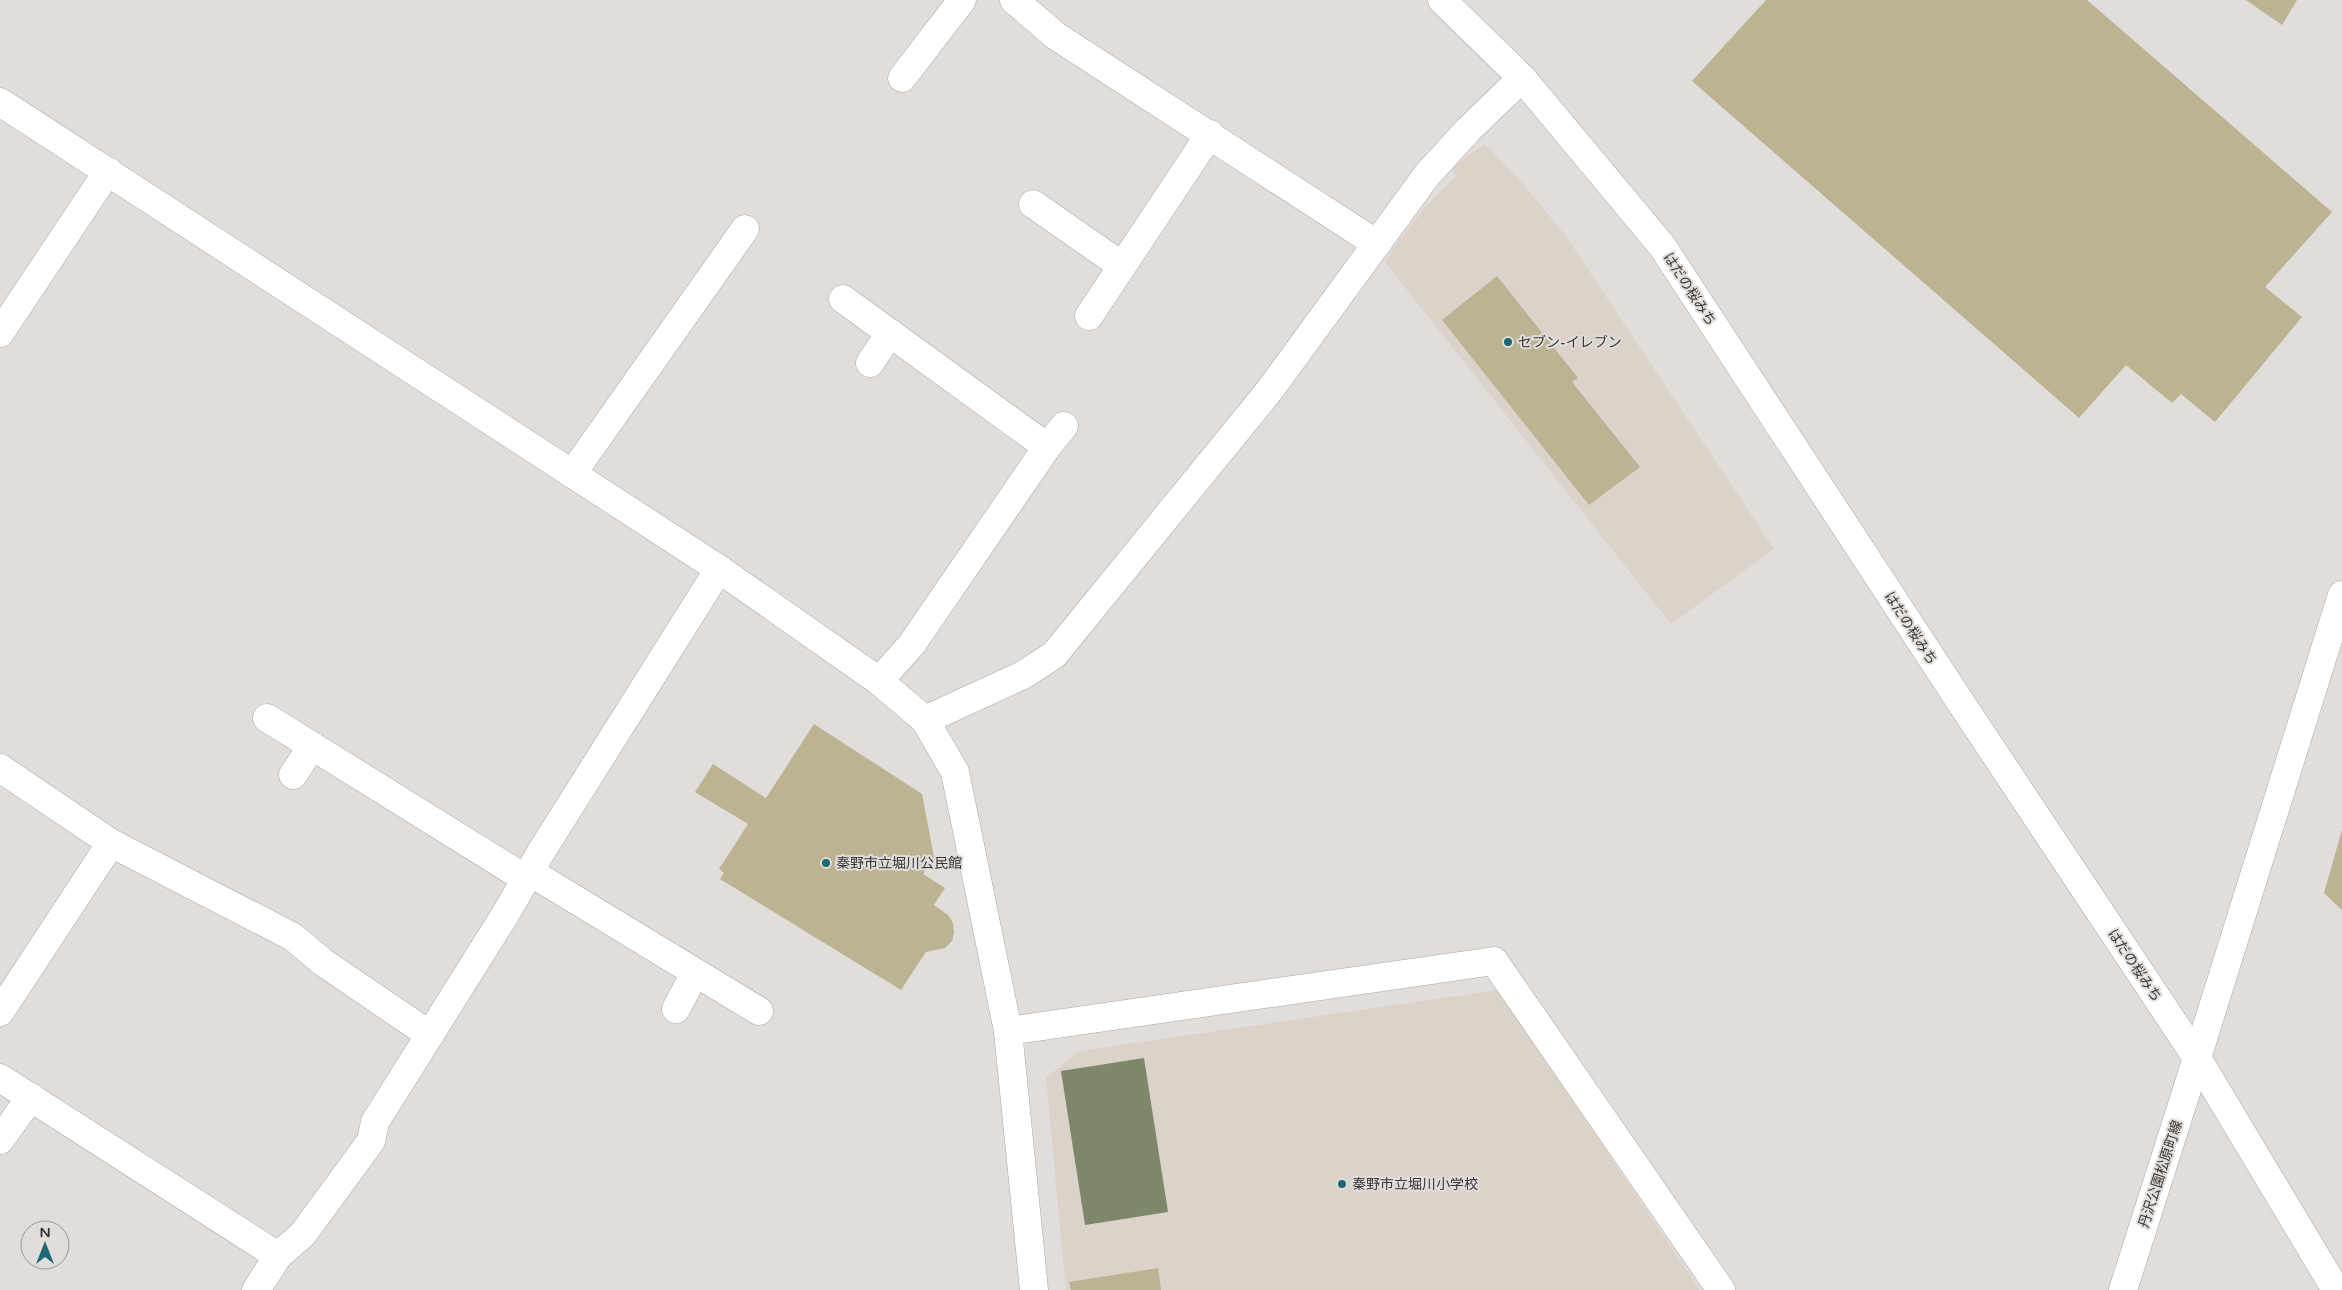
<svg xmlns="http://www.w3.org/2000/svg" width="2342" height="1290" font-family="'Varela Round','Noto Sans JP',sans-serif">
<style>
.built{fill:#dbd2c9}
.water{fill:#7d8769}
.building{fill:#bcb393}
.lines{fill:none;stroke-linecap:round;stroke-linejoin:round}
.minor-casing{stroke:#aaa7a4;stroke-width:29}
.major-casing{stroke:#aaa7a4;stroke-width:29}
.minor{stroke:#fff;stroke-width:28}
.major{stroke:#fff;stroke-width:28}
.poi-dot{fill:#1d6872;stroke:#e1ddda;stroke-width:2}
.labels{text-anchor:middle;stroke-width:4;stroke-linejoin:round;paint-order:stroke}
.street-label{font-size:14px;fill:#373634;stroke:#e1ddda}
.poi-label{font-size:14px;fill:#373634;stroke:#e1ddda;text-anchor:start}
</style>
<rect width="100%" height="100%" fill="#e1ddda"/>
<g class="built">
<path d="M 1485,144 L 1524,185 L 1565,235 L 1774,549 L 1671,624 L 1385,262 L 1398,242 L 1426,206 L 1456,177 L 1451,168 Z"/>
<path d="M 1498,990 L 1700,1290 L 1066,1290 L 1046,1078 L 1079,1051 Z"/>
</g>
<path class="water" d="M 1144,1058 L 1168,1212 L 1085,1225 L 1061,1071 Z"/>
<g class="building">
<path d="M 1766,0 L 2087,0 L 2332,212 L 2265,287 L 2302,317 L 2215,422 L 2181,394 L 2172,403 L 2126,365 L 2079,418 L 1692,81 Z"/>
<path d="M 2246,0 L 2297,0 L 2282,25 Z"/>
<path d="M 1497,276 L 1578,378 L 1572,382 L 1640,467 L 1589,505 L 1442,320 Z"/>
<path d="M 814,724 L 922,794 L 934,857 L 923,874 L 945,888 L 934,905 L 948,915 L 953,923 L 954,932 L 952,941 L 945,948 L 926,952 L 901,990 L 720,879 L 724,873 L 719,869 L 748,824 L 695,792 L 713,764 L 766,798 Z"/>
<path d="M 2342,830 L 2342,910 L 2324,893 Z"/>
<path d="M 1158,1268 L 1161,1290 L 1071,1290 L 1069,1282 Z"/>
</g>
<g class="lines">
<defs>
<g id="minor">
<path d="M 1014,0 L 1056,36 L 1377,244"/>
<path d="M 902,78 L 962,0"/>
<path d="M 0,102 L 719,569 L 879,681 L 925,720 L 955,772 L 1008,1031 L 1034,1290"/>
<path d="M 1033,204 L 1122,266"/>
<path d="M 843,299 L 1047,447"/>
<path d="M 1089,316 L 1210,134"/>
<path d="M 0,333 L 108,171"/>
<path d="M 870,363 L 890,333"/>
<path d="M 572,474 L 745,229"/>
<path d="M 879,681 L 912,644 L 1047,447 L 1064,426"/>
<path d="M 267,718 L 526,879"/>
<path d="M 925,720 L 1023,675 L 1054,655 L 1269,391 L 1427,175 L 1468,130 L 1522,78"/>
<path d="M 0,768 L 111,843 L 293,937 L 324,963 L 430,1035"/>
<path d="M 293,775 L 312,746"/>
<path d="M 530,872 L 759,1011"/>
<path d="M 676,1009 L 695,973"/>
<path d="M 0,1012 L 111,843"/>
<path d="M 1008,1031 L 1494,961 L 1721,1290"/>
<path d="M 0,1078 L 278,1256"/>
<path d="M 0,1140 L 31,1097"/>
<path d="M 256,1290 L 278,1256 L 303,1234 L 371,1141 L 375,1122 L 505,915 L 541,852 L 719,569"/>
<path d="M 2336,1290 L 2197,1058 L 2342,595"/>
</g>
<path id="major" d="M 1442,0 L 1522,78 L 1662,246 L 1965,709 L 2197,1058 L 2123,1290"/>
</defs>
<use href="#minor" class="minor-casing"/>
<use href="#major" class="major-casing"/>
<use href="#minor" class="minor"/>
<use href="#major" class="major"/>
</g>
<g class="poi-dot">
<circle cx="1508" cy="342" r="5"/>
<circle cx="826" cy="863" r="5"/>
<circle cx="1342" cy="1184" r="5"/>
</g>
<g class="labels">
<g class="street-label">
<text transform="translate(1690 289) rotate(57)" y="5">はだの桜みち</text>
<text transform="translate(1911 628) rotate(57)" y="5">はだの桜みち</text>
<text transform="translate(2135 965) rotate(56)" y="5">はだの桜みち</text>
<text transform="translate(2160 1174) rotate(-72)" y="5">丹沢公園松原町線</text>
</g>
<g class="poi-label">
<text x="1518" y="347">セブン-イレブン</text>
<text x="836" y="868">秦野市立堀川公民館</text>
<text x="1352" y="1189">秦野市立堀川小学校</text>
</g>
</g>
<g transform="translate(45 1245)"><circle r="24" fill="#e1ddda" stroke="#9d9a98"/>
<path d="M0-4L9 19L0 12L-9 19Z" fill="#1d6872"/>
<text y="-8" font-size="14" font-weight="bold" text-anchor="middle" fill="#373634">N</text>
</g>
</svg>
